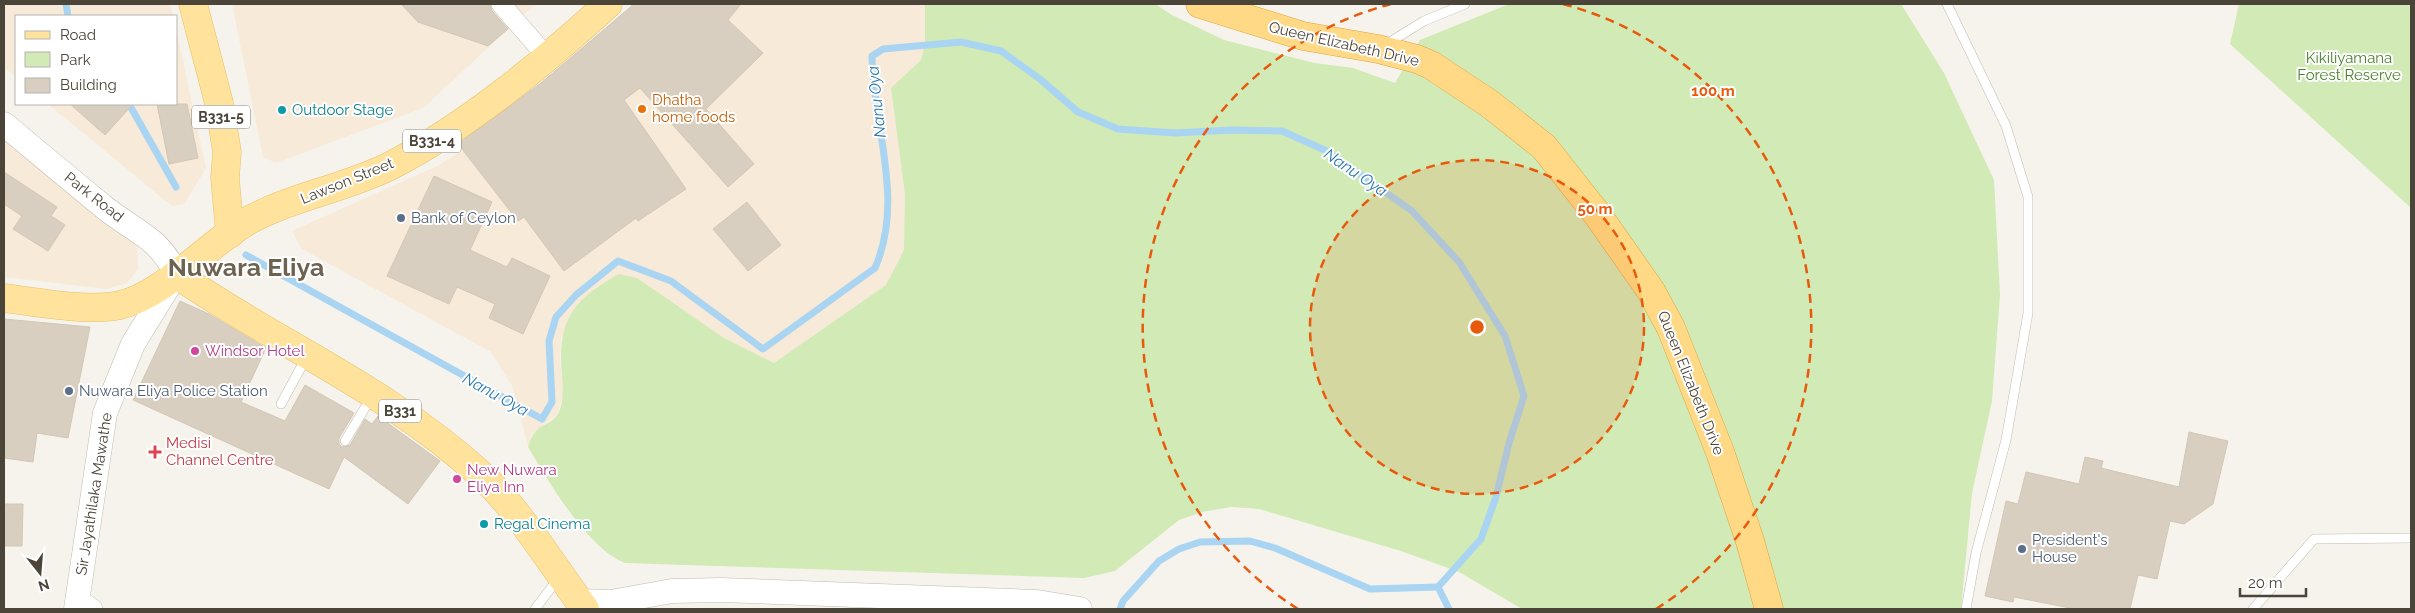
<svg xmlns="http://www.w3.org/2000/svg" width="2415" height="613" font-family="Raleway,sans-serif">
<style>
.commercial{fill:#f7ead8}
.green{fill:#d2eab5}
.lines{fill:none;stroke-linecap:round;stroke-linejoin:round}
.stream{stroke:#a9d4f2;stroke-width:7}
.building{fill:#d8cfc1;stroke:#d3c7b4}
.service-casing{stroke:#c2bbae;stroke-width:10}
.minor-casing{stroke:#c2bbae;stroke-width:20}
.tertiary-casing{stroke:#c2bbae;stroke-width:25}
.primary-casing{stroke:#e6c16a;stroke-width:29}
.trunk-casing{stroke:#e0a43c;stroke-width:29}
.service{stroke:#fff;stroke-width:9}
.minor{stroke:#fff;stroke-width:19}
.tertiary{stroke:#fff;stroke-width:24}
.primary{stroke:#ffe39c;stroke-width:28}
.trunk{stroke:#ffd985;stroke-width:28}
.ring{fill:none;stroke:#e8590c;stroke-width:2.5;stroke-dasharray:9 6}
.food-dot{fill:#e8710a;stroke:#fff;stroke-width:2}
.culture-dot{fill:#0f9aa8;stroke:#fff;stroke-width:2}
.service-dot{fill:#5c6f8a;stroke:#fff;stroke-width:2}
.hotel-dot{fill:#d1479c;stroke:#fff;stroke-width:2}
.health-dot{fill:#e0444e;stroke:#fff;stroke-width:2}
.labels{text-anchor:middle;stroke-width:4;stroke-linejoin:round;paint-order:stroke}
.shield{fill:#fff;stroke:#817c74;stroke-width:1}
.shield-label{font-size:14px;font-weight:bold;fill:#4b4439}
.street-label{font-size:15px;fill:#4b4439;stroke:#fff}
.park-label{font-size:15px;fill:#4a7f2a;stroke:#fff}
.food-label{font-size:15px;fill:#c56008;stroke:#fff;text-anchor:start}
.culture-label{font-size:15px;fill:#0d838f;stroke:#fff;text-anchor:start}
.service-label{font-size:15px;fill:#4e5e75;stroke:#fff;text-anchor:start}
.hotel-label{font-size:15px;fill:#b23c85;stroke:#fff;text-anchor:start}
.health-label{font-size:15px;fill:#be3a42;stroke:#fff;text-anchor:start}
.water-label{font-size:16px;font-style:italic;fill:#2e7ab2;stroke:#fff}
.town-label{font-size:25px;font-weight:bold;fill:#6e6250;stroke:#fff}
.centre{fill:#e8590c;stroke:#fff;stroke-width:2.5}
.ring-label{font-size:15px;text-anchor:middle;font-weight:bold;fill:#e8590c;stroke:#fff;stroke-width:4;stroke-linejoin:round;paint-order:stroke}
</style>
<rect width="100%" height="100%" fill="#f6f3ec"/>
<g class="commercial">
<path d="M 4,4 L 170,4 L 173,16 L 16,16 L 16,77 L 4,67 Z"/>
<path d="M 232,4 L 535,4 L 423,108 L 276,163 L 263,157 Z"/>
<path d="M 645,4 L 925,4 L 925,43 L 921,60 L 891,89 L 905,195 L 904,250 L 886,285 L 774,363 L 724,338 L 561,337 L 560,362 L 563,393 L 558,414 L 532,433 L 528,446 L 512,386 L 491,352 L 302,249 L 292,231 L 437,166 L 502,126 L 614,34 Z"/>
<path d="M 176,29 L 206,168 L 184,204 L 172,206 L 48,104 L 176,104 Z"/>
<path d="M 4,133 L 131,239 L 137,248 L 138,269 L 127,283 L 106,289 L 4,277 Z"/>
</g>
<g class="green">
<path d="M 925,4 L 1155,4 L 1172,15 L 1224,40 L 1315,63 L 1353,68 L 1395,83 L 1420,40 L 1509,4 L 1901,4 L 1944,73 L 1994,180 L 2000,295 L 1992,401 L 1972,493 L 1961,609 L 1522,609 L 1459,572 L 1401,551 L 1259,509 L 1231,507 L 1202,512 L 1179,520 L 1115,571 L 1084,578 L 625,563 C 587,548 549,482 528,447 C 536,420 548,429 558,414 C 564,403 563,387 562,376 C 557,321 572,300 619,274 L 637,278 L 724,338 L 774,363 L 886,285 L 904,250 L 905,195 L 891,88 L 921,60 L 925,43 Z"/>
<path d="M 2239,4 L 2411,4 L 2411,208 L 2230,44 Z"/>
</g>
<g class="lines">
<g class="stream">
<path d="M 66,4 L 68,16"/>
<path d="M 129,104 L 176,187"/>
<path d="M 246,255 L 542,419 L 552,402 L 549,341 L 556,317 L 576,295 L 618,261 L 671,281 L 763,349 L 875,268 C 905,200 873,126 872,56 L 883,49 L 961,42 L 1001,51 L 1040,79 L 1078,112 L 1118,129 L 1175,133 L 1232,130 L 1282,131 L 1327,151 L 1412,211 L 1459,262 L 1505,336 L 1524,396 L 1509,443 L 1496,497 L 1481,539 L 1438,587"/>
<path d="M 1438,587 L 1449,609"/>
<path d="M 1120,609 L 1123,601 L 1159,561 L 1179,549 L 1200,542 L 1250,541 L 1275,548 L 1370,589 L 1438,587"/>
</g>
</g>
<g class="building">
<path d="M 401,4 L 490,4 L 492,11 L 508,29 L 488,46 L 418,22 Z"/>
<path d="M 634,4 L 741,4 L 728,20 L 763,53 L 706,109 L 754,164 L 728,187 L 640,88 L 624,100 L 686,189 L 638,221 L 636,218 L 564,271 L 524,217 L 518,221 L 458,144 L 541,83 Z"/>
<path d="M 70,104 L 133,104 L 105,135 Z"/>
<path d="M 157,104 L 187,104 L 198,158 L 169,164 Z"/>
<path d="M 4,172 L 57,207 L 51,216 L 65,225 L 48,251 L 13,229 L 22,216 L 4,204 Z"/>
<path d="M 434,176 L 492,202 L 470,250 L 507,267 L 512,258 L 550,276 L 523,334 L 489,318 L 495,304 L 457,287 L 449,304 L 387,276 Z"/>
<path d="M 747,202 L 781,245 L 748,271 L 713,229 Z"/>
<path d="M 180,301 L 209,314 L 266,348 L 241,402 L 285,421 L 305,385 L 354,413 L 339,438 L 339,444 L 342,447 L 350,445 L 365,419 L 372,424 L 378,416 L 440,461 L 408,504 L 344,457 L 329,489 L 133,400 Z"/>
<path d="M 4,319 L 90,327 L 68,438 L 37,433 L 33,462 L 4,458 Z"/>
<path d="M 2189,432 L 2228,441 L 2213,504 L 2184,524 L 2170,521 L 2157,579 L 2138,575 L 2130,609 L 2075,609 L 2014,597 L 2013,602 L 1985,596 L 2006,501 L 2018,504 L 2026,472 L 2079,484 L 2085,457 L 2103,461 L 2101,468 L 2179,487 Z"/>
<path d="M 4,504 L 23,504 L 22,546 L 4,546 Z"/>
</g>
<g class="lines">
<defs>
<g id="service">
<path d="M 1947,4 L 2006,126 L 2028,197 L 2028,313 L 2006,440 L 1976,553 L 1966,609"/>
<path d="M 1385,45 L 1424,21 L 1465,4"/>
<path d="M 281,404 L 306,358"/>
<path d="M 345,441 L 372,396"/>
<path d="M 535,609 L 558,579"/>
<path d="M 2253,609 L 2314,539 L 2411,538"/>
</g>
<g id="minor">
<path d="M 501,4 L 546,56"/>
<path d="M 78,598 L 93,609"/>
</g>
<g id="tertiary">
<path d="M 4,124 C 37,152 71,180 105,208 C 134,231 160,238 176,274 L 133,344 L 105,413 L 76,609"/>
<path d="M 578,601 L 611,602 L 672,591 L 722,590 L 1037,602 L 1080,609"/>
</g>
<g id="primary">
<path d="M 193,4 L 219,103 L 227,152 L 225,178 L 230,234"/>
<path d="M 176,274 C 276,343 390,391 480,474 C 519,509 553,567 585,609"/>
<path d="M 4,298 C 37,302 88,312 120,305 C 162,296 209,244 246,222 C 289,197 344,189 390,166 C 468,126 543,63 608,4"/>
</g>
<path id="trunk" d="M 1200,4 L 1303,36 L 1378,49 L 1417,59 L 1431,65 L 1490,104 L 1544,147 L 1597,214 L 1651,291 L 1671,328 L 1720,452 L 1750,541 L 1769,609"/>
</defs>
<use href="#service" class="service-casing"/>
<use href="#minor" class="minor-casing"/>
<use href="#tertiary" class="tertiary-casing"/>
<use href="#primary" class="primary-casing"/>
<use href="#trunk" class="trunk-casing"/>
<use href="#service" class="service"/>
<use href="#minor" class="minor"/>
<use href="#tertiary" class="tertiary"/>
<use href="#primary" class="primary"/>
<use href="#trunk" class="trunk"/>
</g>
<circle cx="1477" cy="327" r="167" fill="#e8590c" fill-opacity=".12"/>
<g class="ring">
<circle cx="1477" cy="327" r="167"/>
<path d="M1298 609A334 334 0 0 1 1391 4M1563 4A334 334 0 0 1 1656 609"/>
</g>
<circle class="food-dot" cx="642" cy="109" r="5"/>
<g class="culture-dot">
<circle cx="282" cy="110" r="5"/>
<circle cx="484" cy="524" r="5"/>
</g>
<g class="service-dot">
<circle cx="401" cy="218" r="5"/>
<circle cx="69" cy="391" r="5"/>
<circle cx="2022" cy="549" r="5"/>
</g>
<g class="hotel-dot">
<circle cx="195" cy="351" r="5"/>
<circle cx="457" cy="479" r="5"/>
</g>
<path class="health-dot" d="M152.5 444.5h5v5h5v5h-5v5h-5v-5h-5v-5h5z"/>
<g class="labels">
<g class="shield">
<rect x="192" y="105.5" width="58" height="23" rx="4"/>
<rect x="403" y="129.5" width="58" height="23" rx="4"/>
<rect x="379" y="399.5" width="42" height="23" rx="4"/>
</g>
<g class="shield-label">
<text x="221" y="122">B331-5</text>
<text x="432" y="146">B331-4</text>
<text x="400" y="416">B331</text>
</g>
<g class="street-label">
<text transform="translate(1344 44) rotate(13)" y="5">Queen Elizabeth Drive</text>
<text transform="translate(347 181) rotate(-22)" y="5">Lawson Street</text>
<text transform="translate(94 197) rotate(38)" y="5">Park Road</text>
<text transform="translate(1691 383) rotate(68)" y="5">Queen Elizabeth Drive</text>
<text transform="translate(94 494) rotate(-81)" y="5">Sir Jayathilaka Mawathe</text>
</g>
<g class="park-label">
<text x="2349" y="63">Kikiliyamana<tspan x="2349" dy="17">Forest Reserve</tspan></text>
</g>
<g class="food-label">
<text x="652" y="105">Dhatha<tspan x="652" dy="17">home foods</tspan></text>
</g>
<g class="culture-label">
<text x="292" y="115">Outdoor Stage</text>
<text x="494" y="529">Regal Cinema</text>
</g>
<g class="service-label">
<text x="411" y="223">Bank of Ceylon</text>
<text x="79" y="396">Nuwara Eliya Police Station</text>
<text x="2032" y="545">President's<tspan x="2032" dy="17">House</tspan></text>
</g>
<g class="hotel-label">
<text x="205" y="356">Windsor Hotel</text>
<text x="467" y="475">New Nuwara<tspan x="467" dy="17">Eliya Inn</tspan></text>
</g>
<g class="health-label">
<text x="166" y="448">Medisi<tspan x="166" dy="17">Channel Centre</tspan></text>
</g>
<g class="water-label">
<text transform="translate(876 102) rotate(-96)" y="6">Nanu Oya</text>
<text transform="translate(1356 172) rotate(34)" y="6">Nanu Oya</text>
<text transform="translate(496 394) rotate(29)" y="6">Nanu Oya</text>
</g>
<g class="town-label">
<text x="246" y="276">Nuwara Eliya</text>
</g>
</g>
<circle cx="1477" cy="327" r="8" class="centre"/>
<g class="ring-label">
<text x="1713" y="96">100 m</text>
<text x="1595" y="214">50 m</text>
</g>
<rect width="2415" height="613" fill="none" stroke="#4b4439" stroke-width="10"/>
<rect x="15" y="15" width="162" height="90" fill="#ffffff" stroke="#b7b4b0"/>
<rect x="25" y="31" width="25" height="8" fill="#ffe39c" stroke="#b7b4b0"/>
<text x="60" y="40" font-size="15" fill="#4b4439">Road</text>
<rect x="25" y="52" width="25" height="15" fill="#d2eab5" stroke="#b7b4b0"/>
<text x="60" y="65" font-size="15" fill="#4b4439">Park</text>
<rect x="25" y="78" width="25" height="15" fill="#d8cfc1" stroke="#b7b4b0"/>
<text x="60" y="90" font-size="15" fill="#4b4439">Building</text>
<g transform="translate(40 573) rotate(163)" stroke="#ffffff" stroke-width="4" paint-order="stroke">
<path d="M0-4L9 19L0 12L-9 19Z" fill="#4b4439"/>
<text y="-8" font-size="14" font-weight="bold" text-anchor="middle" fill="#4b4439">N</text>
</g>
<path d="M2240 588v8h66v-8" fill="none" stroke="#4b4439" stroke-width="2.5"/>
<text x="2248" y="588" font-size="15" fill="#4b4439" stroke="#ffffff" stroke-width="4" paint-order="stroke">20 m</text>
</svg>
